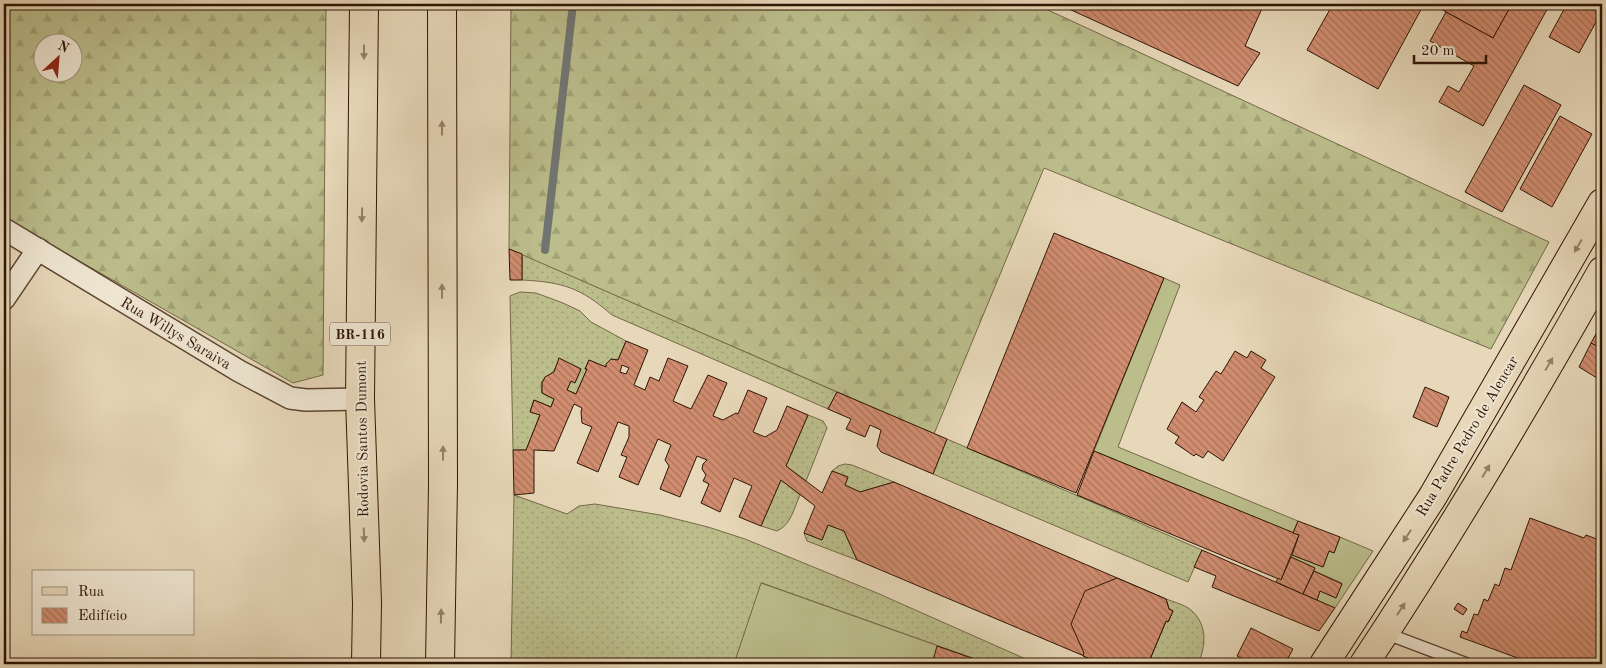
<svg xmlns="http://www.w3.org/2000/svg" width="1606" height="668" font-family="'Old Standard TT',serif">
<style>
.grass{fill:url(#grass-dots);stroke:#746848}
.forest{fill:url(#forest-firs);stroke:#746848;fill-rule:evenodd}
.garden{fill:#bbbd8b;stroke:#746848}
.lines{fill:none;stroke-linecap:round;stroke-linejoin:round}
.stream{stroke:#717572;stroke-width:8}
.building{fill:url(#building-back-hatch);stroke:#2e1404;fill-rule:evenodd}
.lane-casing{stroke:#5c4531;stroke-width:14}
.street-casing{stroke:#5c4531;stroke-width:24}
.primary-casing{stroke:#2e1404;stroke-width:30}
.highway-casing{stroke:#2e1404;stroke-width:30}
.lane{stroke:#efe6d2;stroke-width:11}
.street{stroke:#efe6d2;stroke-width:21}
.primary{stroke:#e7d8b9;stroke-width:28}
.highway{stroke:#e7d8b9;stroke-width:28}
.oneway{fill:#948068}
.labels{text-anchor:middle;stroke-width:4;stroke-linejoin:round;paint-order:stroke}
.shield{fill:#efe6d2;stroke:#685342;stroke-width:1}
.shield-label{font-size:14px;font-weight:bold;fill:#2e1404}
.street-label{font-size:15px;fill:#2e1404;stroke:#efe6d2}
</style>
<defs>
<pattern id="grass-dots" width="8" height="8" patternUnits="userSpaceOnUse" patternTransform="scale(1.25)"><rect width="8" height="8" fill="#bbbd8b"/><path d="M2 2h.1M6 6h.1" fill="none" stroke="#a1a276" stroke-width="1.8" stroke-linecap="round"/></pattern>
<pattern id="forest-firs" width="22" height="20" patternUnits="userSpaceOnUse" patternTransform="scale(1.25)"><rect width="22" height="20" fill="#bbbd8b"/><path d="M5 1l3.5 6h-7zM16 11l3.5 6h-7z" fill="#a1a276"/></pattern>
<pattern id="building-back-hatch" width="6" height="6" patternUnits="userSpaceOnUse" patternTransform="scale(1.25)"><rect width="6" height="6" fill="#d18d70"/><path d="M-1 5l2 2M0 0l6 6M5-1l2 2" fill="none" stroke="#aa725a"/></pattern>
</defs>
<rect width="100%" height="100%" fill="#e7d8b9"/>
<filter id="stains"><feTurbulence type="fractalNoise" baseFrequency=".004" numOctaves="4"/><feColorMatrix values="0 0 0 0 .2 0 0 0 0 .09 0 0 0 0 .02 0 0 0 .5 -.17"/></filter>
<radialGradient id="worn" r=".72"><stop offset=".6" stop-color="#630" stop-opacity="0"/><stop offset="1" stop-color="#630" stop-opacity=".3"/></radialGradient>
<g class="grass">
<path d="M 522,254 L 837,392 L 828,409 L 612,315 C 581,288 563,282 522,280 Z"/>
<path d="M 520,292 L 536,293 L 563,303 L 580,311 L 591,322 L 626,341 L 618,360 L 611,359 L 606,364 L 606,367 L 589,360 L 585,369 L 587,369 L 576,394 L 567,390 L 571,381 L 575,382 L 581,369 L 559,359 C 558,362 557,367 554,370 C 548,379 538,376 542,393 L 554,399 L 551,407 L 534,400 L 530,411 L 540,415 L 526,450 L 513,450 L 510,296 Z"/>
<path d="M 808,415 L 823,421 L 827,428 L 806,481 L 786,466 Z"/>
<path d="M 947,439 L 1202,550 L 1188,582 L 933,474 Z"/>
<path d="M 845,464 L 852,465 L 894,482 L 860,492 L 845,485 L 848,477 L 832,471 L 838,466 Z"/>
<path d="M 781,480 L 800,495 C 794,508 791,525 777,531 L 761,526 Z"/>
<path d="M 514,495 L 567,514 L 579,506 L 595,504 L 660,515 L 708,527 L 745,539 L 877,593 L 1037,664 L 989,664 L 762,583 L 734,664 L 511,664 Z"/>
<path d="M 828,525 L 844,531 L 857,560 L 807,541 L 804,533 L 822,540 Z"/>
<path d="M 1166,599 C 1174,602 1185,605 1191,610 C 1208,625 1206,646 1198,664 L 1148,664 L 1166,621 L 1169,621 L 1172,612 L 1169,609 Z"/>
</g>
<g class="forest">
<path d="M 4,4 L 326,4 L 323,375 L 293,383 L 4,218 ZM 42,42 L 72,42 L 72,72 L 42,72 Z"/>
<path d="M 511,4 L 1035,4 L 1549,242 L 1491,349 L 1044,168 L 934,434 L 509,249 Z"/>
</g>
<g class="garden">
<path d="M 1164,278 L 1180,285 L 1118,447 L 1298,521 L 1293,533 L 1094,451 Z"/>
<path d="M 1340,537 L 1373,551 L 1335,608 L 1317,600 L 1320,591 L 1336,598 L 1342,583 L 1314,571 L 1315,568 L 1291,557 L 1292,555 L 1323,567 L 1329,551 L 1334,553 Z"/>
<path d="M 761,583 L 989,664 L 734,664 Z"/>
</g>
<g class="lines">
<path class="stream" d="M 545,250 L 573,4"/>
</g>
<g class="building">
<path d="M 1058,4 L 1264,4 L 1245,46 L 1260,53 L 1238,86 Z"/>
<path d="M 1333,4 L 1424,4 L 1378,89 L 1307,50 Z"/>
<path d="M 1441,4 L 1507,4 L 1511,6 L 1493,38 L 1439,8 Z"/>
<path d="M 1512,4 L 1550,4 L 1483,126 L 1439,102 L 1448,86 L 1459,92 L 1474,66 L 1430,41 L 1446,12 L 1493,38 Z"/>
<path d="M 1567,4 L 1602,4 L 1602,11 L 1579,53 L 1549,37 Z"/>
<path d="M 1524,85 L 1561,105 L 1502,212 L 1465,192 Z"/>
<path d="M 1560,116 L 1592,134 L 1552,207 L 1520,189 Z"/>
<path d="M 1054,233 L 1164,278 L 1076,493 L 967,448 Z"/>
<path d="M 509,249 L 522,254 L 522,280 L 510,280 Z"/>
<path d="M 1602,323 L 1602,349 L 1591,343 Z"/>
<path d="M 626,341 L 648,350 L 634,385 L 645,390 L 650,377 L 659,381 L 668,358 L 688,366 L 673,401 L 691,409 L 708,375 L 727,383 L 713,416 L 723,420 L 736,413 L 738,414 L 748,390 L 767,398 L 753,432 L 765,437 L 777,430 L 787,406 L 808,415 L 786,466 L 822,493 L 832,471 L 848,477 L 845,485 L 860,492 L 894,482 L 1166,599 L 1169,609 L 1173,611 L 1168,622 L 1166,621 L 1148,664 L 1103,664 L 857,560 L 844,531 L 828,525 L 822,540 L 804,533 L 815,506 L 781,480 L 761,526 L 739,517 L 752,486 L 734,478 L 720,512 L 701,503 L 709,484 L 703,481 L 706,475 L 702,469 L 703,464 L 707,460 L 697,456 L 680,497 L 660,489 L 669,466 L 665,460 L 671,445 L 658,439 L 638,485 L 619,477 L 627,457 L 621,455 L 629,437 L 629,426 L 618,422 L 598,472 L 577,463 L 592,427 L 582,423 L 581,412 L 582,408 L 574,404 L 554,451 L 534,450 L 534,493 L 514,495 L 513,450 L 526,450 L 540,415 L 530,412 L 534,400 L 551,407 L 554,399 L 542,393 L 542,383 L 545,377 L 554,372 L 559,358 L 581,369 L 575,383 L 571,381 L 567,390 L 576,394 L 587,369 L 585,369 L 589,360 L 606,367 L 606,364 L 611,359 L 618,360 ZM 622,365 L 629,368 L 626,374 L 620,372 Z"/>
<path d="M 1591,343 L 1602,349 L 1602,381 L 1579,367 Z"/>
<path d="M 1235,351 L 1247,358 L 1251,351 L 1266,360 L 1261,368 L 1275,377 L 1223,461 L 1208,451 L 1203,458 L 1196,454 L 1194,456 L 1175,443 L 1179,437 L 1167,429 L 1182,402 L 1196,412 L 1204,400 L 1199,397 L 1216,371 L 1221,374 Z"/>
<path d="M 1425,387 L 1449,397 L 1437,427 L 1413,417 Z"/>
<path d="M 837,392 L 947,439 L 933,474 L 881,452 L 877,446 L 881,430 L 870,425 L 865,437 L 846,429 L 851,419 L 828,409 Z"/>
<path d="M 1094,451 L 1299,535 L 1281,580 L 1077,495 Z"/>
<path d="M 1530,518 L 1584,538 L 1586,535 L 1602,541 L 1602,664 L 1534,664 L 1460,637 L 1462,631 L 1467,633 L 1474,614 L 1478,615 L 1484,599 L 1488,601 L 1495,584 L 1499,586 L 1505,568 L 1511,570 Z"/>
<path d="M 1298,521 L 1340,537 L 1334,553 L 1329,551 L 1323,567 L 1292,555 L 1299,535 L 1293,533 Z"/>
<path d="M 1202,550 L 1303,594 L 1335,608 L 1319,631 L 1212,587 L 1216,576 L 1194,567 Z"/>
<path d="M 1291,557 L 1315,568 L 1303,594 L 1276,582 L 1278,578 L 1281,580 Z"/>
<path d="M 1314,571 L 1342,584 L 1336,598 L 1320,591 L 1317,600 L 1303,594 Z"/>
<path d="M 1117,578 L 1166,599 L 1169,609 L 1173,611 L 1168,622 L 1166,621 L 1148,664 L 1103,664 L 1083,656 L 1084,653 L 1071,624 L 1085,591 Z"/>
<path d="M 1458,603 L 1467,609 L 1463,615 L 1454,609 Z"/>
<path d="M 1251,628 L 1293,649 L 1285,664 L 1240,664 L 1243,659 L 1237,656 Z"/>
<path d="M 937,646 L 989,664 L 932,664 Z"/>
</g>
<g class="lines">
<defs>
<path id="lane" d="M 1385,633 L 1467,664"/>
<g id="street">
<path d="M 4,229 L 239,371 L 290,398 L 306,400 L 360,399"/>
<path d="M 4,299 L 38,249"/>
</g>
<g id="primary">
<path d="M 1324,664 L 1433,496 L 1602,203"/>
<path d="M 1364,664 C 1449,536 1527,404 1602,271"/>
</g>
<g id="highway">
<path d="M 364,4 L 360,399 L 367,603 L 366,664"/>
<path d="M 440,664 L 443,484 L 442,4"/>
</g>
</defs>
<use href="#lane" class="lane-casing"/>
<use href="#street" class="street-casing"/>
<use href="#primary" class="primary-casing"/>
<use href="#highway" class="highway-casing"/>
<use href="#lane" class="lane"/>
<use href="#street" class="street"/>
<use href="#primary" class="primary"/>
<use href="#highway" class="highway"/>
</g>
<defs><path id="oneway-solid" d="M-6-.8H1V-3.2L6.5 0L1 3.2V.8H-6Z" transform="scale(1.25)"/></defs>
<g class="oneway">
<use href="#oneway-solid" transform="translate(364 52) rotate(90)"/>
<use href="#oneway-solid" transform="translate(442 128) rotate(-90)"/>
<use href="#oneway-solid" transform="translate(362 215) rotate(91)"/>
<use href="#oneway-solid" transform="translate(1578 246) rotate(120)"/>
<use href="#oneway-solid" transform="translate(442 291) rotate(-90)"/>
<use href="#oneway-solid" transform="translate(1549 364) rotate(-60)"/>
<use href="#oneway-solid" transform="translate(443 453) rotate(-90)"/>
<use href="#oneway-solid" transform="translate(1486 471) rotate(-59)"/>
<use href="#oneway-solid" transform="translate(364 535) rotate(88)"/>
<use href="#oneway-solid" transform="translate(1407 536) rotate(123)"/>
<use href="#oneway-solid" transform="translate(1401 609) rotate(-57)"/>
<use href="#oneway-solid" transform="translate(441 616) rotate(-89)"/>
</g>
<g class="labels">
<rect class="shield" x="330" y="322.5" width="60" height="23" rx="4"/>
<g class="shield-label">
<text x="360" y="339">BR-116</text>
</g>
<g class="street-label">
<text transform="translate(176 333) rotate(31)" y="5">Rua Willys Saraiva</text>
<text transform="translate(1467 436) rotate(-59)" y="5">Rua Padre Pedro de Alencar</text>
<text transform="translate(362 439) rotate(-91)" y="5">Rodovia Santos Dumont</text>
</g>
</g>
<rect width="1606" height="668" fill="none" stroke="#e7d8b9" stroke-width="20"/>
<rect x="5" y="5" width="1596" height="658" fill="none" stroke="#2e1404" stroke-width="2.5"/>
<rect x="10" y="10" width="1586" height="648" fill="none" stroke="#2e1404"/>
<rect x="32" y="570" width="162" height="65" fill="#efe6d2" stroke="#a29280"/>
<rect x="42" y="587" width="25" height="8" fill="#e7d8b9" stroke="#a29280"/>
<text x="78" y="596" font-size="15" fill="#2e1404">Rua</text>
<rect x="42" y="608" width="25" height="15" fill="url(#building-back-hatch)" stroke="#a29280"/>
<text x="78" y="620" font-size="15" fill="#2e1404">Edifício</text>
<g transform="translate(58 58) rotate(26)"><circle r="24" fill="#efe6d2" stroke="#a29280"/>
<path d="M0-4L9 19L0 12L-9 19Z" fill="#8f2418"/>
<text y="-8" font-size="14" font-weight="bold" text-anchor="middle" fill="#2e1404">N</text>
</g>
<path d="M1414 55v8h72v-8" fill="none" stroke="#2e1404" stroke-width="2.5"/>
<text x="1421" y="55" font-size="15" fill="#2e1404" stroke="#efe6d2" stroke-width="4" paint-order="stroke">20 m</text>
<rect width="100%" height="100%" filter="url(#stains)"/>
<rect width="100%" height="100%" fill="url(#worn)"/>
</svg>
